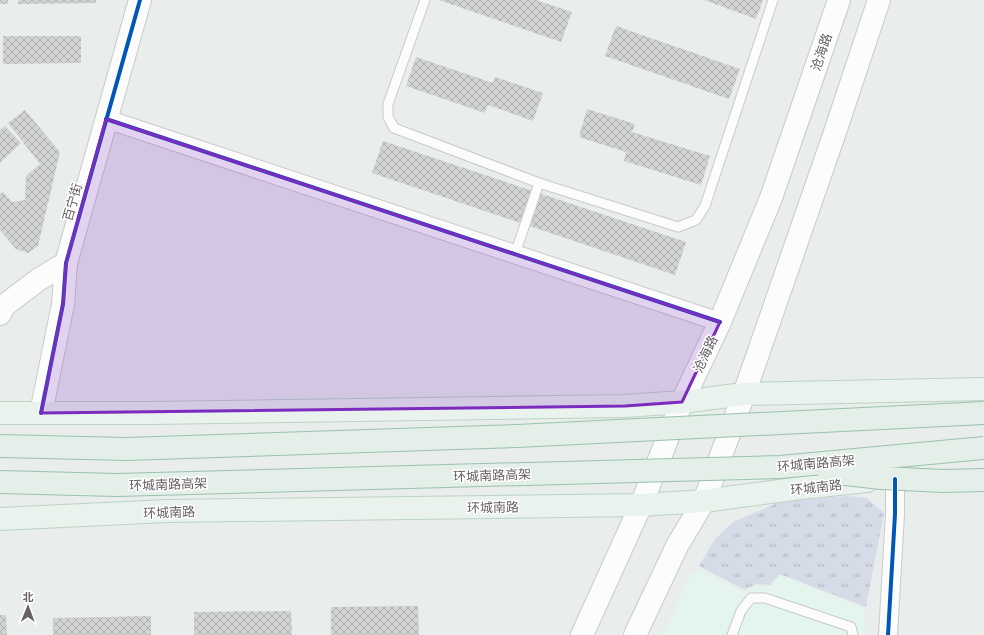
<svg xmlns="http://www.w3.org/2000/svg" width="984" height="635" font-family="'Work Sans','Noto Sans SC',sans-serif">
<style>
.commercial{fill:#e4f5ed}
.grass{fill:url(#grass-tufts)}
.building{fill:url(#building-cross-hatch)}
.lines{fill:none;stroke-linecap:round;stroke-linejoin:round}
.lane-casing{stroke:#c9cac9;stroke-width:11}
.street-casing{stroke:#c9cac9;stroke-width:20}
.secondary-casing{stroke:#c9c9c9;stroke-width:24}
.primary-casing{stroke:#bad3c5;stroke-width:24}
.highway-casing{stroke:#99c2ab;stroke-width:24}
.lane{stroke:#fcfcfc;stroke-width:9}
.street{stroke:#fcfcfc;stroke-width:18}
.secondary{stroke:#fcfcfc;stroke-width:22}
.primary{stroke:#eaf2ee;stroke-width:22}
.highway{stroke:#e3efe8;stroke-width:22}
.highway-bridge-casing{stroke:#99c2ab;stroke-width:24;stroke-linecap:butt}
.highway-bridge{stroke:#e3efe8;stroke-width:22}
.cycleway-casing{stroke:#fff;stroke-width:6}
.cycleway{stroke:#0057b8;stroke-width:4}
.marked{fill:#7b2cbf;fill-opacity:0.2;stroke:#7b2cbf;stroke-width:3;stroke-linejoin:round}
.labels{text-anchor:middle;stroke-width:3;stroke-linejoin:round;paint-order:stroke}
.street-label{font-size:13px;fill:#665f64;stroke:#fff}
</style>
<defs>
<pattern id="grass-tufts" width="24" height="20" patternUnits="userSpaceOnUse"><rect width="24" height="20" fill="#d6dce7"/><path d="M3 7l-1-3M5 7V3M7 7l1-3M15 17l-1-3M17 17v-4M19 17l1-3" fill="none" stroke="#b1b6bf"/></pattern>
<pattern id="building-cross-hatch" width="8" height="8" patternUnits="userSpaceOnUse"><rect width="8" height="8" fill="#d2d4d2"/><path d="M0 0l8 8M0 8l8-8" fill="none" stroke="#aeafae"/></pattern>
</defs>
<rect width="100%" height="100%" fill="#e9edeb"/>
<path class="commercial" d="M 702,571 L 744,593 L 755,586 L 770,588 L 780,575 L 865,609 L 865,635 L 663,635 L 692,573 Z"/>
<path class="grass" d="M 847,496 L 867,498 L 884,513 L 866,607 L 780,574 L 770,585 L 755,584 L 745,590 L 699,566 L 715,539 L 733,522 L 782,501 Z"/>
<g class="building">
<rect x="0" y="0" width="8" height="4"/>
<path d="M 18,0 L 96,0 L 96,3 L 18,4 Z"/>
<path d="M 439,0 L 536,0 L 572,12 L 561,42 Z"/>
<path d="M 704,0 L 763,0 L 756,19 Z"/>
<path d="M 616,26 L 740,69 L 729,99 L 605,56 Z"/>
<path d="M 3,36 L 81,36 L 81,63 L 3,64 Z"/>
<path d="M 416,57 L 493,83 L 495,77 L 543,93 L 533,121 L 488,105 L 485,113 L 406,86 Z"/>
<path d="M 587,109 L 635,124 L 632,132 L 710,156 L 701,185 L 624,161 L 626,152 L 579,137 Z"/>
<path d="M 25,110 L 60,152 L 38,246 L 28,253 L 16,249 L 0,230 L 0,194 L 3,192 L 12,202 L 25,200 L 26,176 L 40,164 L 8,123 Z"/>
<path d="M 5,126 L 21,143 L 0,163 L 0,130 Z"/>
<path d="M 383,141 L 686,242 L 675,275 L 372,173 Z"/>
<path d="M 418,606 L 419,635 L 331,635 L 331,607 Z"/>
<path d="M 291,611 L 292,635 L 194,635 L 194,612 Z"/>
<path d="M 0,615 L 6,615 L 7,635 L 0,635 Z"/>
<path d="M 151,616 L 151,635 L 53,635 L 53,618 Z"/>
</g>
<g class="lines">
<defs>
<g id="lane">
<path d="M 425,0 L 388,104 L 388,117 L 394,128 L 539,183 L 678,227 L 696,220 L 705,206 L 773,0"/>
<path d="M 515,254 L 539,183"/>
<path d="M 732,635 L 741,611 L 751,598 L 765,598 L 851,627 L 853,635"/>
</g>
<g id="street">
<path d="M 106,119 L 720,322"/>
<path d="M 888,635 L 895,514 L 895,479"/>
</g>
<g id="secondary">
<path d="M 0,314 L 5,305 L 38,280 L 66,263"/>
<path d="M 41,413 L 63,304 L 66,263 L 140,0"/>
<path d="M 582,635 L 641,505 L 682,402 L 720,322 L 771,198 L 839,0"/>
<path d="M 635,635 L 678,544 L 704,501 L 744,394 L 834,135 L 879,0"/>
</g>
<g id="primary">
<path d="M 0,413 L 151,413 L 625,406 L 682,402 L 744,394 L 984,389"/>
<path d="M 0,519 L 167,511 L 641,505 L 704,501 L 801,488 L 867,481"/>
</g>
<path id="highway" d="M 943,481 L 984,480"/>
</defs>
<use href="#lane" class="lane-casing"/>
<use href="#street" class="street-casing"/>
<use href="#secondary" class="secondary-casing"/>
<use href="#primary" class="primary-casing"/>
<use href="#highway" class="highway-casing"/>
<use href="#lane" class="lane"/>
<use href="#street" class="street"/>
<use href="#secondary" class="secondary"/>
<use href="#primary" class="primary"/>
<use href="#highway" class="highway"/>
<defs>
<g id="highway-bridge">
<path d="M 0,446 L 126,449 L 517,436 L 984,413"/>
<path d="M 829,472 L 881,478 L 943,481"/>
<path d="M 0,482 L 117,485 L 780,467 L 984,448"/>
</g>
</defs>
<use href="#highway-bridge" class="highway-bridge-casing"/>
<use href="#highway-bridge" class="highway-bridge"/>
<defs>
<g id="cycleway">
<path d="M 106,119 L 720,322"/>
<path d="M 41,413 L 63,304 L 66,263 L 140,0"/>
<path d="M 888,635 L 895,514 L 895,479"/>
</g>
</defs>
<use href="#cycleway" class="cycleway-casing"/>
<use href="#cycleway" class="cycleway"/>
</g>
<path class="marked" d="M 106,119 L 720,322 L 682,402 L 625,406 L 41,413 L 63,304 L 66,263 Z"/>
<g class="labels">
<g class="street-label">
<text transform="translate(821 52) rotate(-71)" y="5">沧海路</text>
<text transform="translate(72 202) rotate(-74)" y="5">百宁街</text>
<text transform="translate(705 354) rotate(-65)" y="5">沧海路</text>
<text transform="translate(816 463) rotate(-5)" y="5">环城南路高架</text>
<text transform="translate(492 475) rotate(-2)" y="5">环城南路高架</text>
<text transform="translate(168 484) rotate(-2)" y="5">环城南路高架</text>
<text transform="translate(816 487) rotate(-6)" y="5">环城南路</text>
<text transform="translate(493 507) rotate(-1)" y="5">环城南路</text>
<text transform="translate(169 512) rotate(-2)" y="5">环城南路</text>
</g>
</g>
<g transform="translate(28 607) rotate(1)" stroke="#ffffff" stroke-width="3" paint-order="stroke">
<path d="M0-3L7 15L0 10L-7 15Z" fill="#665f64"/>
<text y="-6" font-size="11" font-weight="bold" text-anchor="middle" fill="#665f64">北</text>
</g>
</svg>
